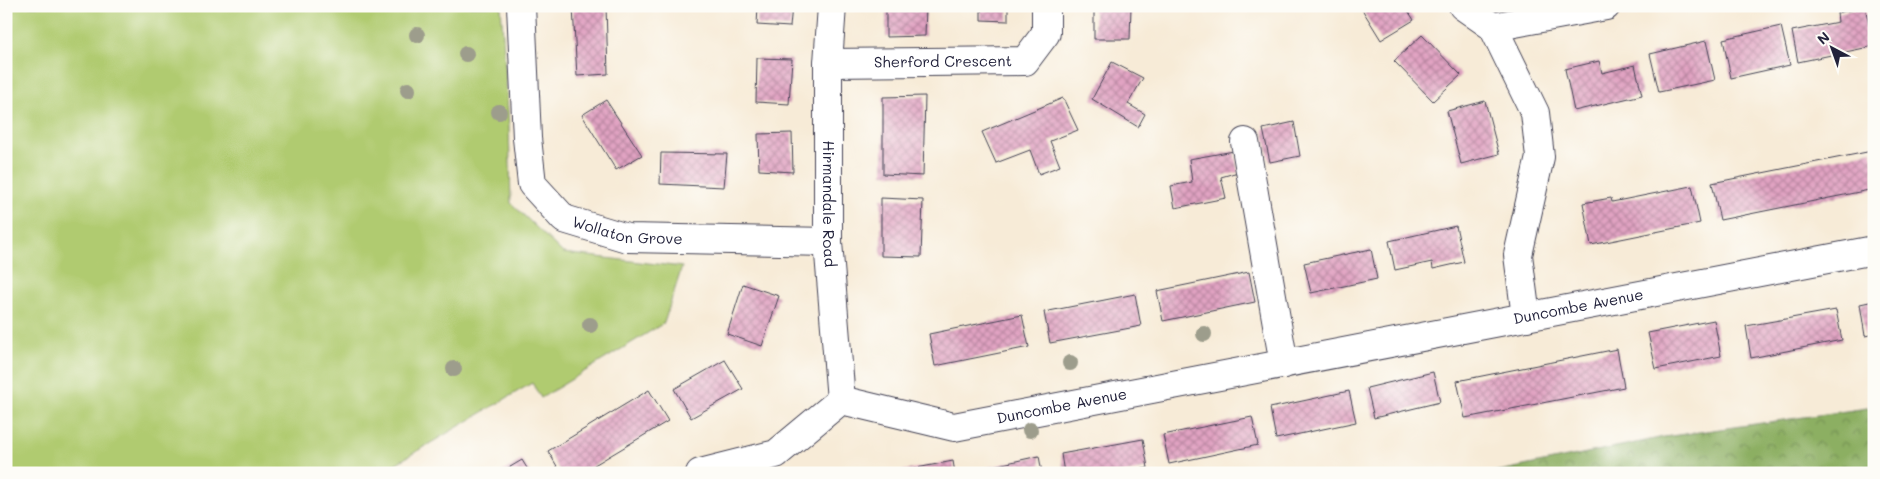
<svg xmlns="http://www.w3.org/2000/svg" width="1880" height="479" font-family="Mali,sans-serif">
<style>
.green{fill:#b0cb70;stroke:#697656}
.forest{fill:url(#forest-crowns);stroke:#57684e}
.building{fill:url(#building-cross-hatch)}
.lines{fill:none;stroke-linecap:round;stroke-linejoin:round}
.minor-casing{stroke:#424052;stroke-width:30}
.minor{stroke:#fff;stroke-width:28}
.tree{fill:#9d9d8c}
.labels{text-anchor:middle;stroke-width:4.5;stroke-linejoin:round;paint-order:stroke}
.street-label{font-size:15px;fill:#22223b;stroke:#fdfcf7}
</style>
<defs>
<pattern id="forest-crowns" width="20" height="18" patternUnits="userSpaceOnUse" patternTransform="scale(1.25)"><rect width="20" height="18" fill="#8caf62"/><path d="M2 6a3 3 0 1 1 6 0M12 15a3 3 0 1 1 6 0" fill="none" stroke="#728e52"/></pattern>
<pattern id="building-cross-hatch" width="8" height="8" patternUnits="userSpaceOnUse" patternTransform="scale(1.25)"><rect width="8" height="8" fill="#e1a3c2"/><path d="M0 0l8 8M0 8l8-8" fill="none" stroke="#b6849f"/></pattern>
</defs>
<rect width="100%" height="100%" fill="#fdfcf7"/>
<filter id="ink" filterUnits="userSpaceOnUse"><feTurbulence type="fractalNoise" baseFrequency=".02" numOctaves="2"/><feDisplacementMap in="SourceGraphic" scale="10" xChannelSelector="R" yChannelSelector="G"/><feConvolveMatrix kernelMatrix="1 2 1 2 8 2 1 2 1" color-interpolation-filters="sRGB"/></filter>
<filter id="wash" filterUnits="userSpaceOnUse"><feTurbulence type="fractalNoise" baseFrequency=".0096" numOctaves="4" result="noise"/><feDisplacementMap in="SourceGraphic" scale="20" xChannelSelector="R" yChannelSelector="G"/><feGaussianBlur stdDeviation="1.12" result="paint"/><feColorMatrix in="noise" values="0 0 0 0 0 0 0 0 0 0 0 0 0 0 0 0 0 1.4 0 .05"/><feComposite in="paint" operator="in"/></filter>
<g filter="url(#wash)">
<rect width="100%" height="100%" fill="#f7ebd7"/>
<path class="green" d="M 6,6 L 501,6 L 509,126 L 511,203 L 563,253 L 682,267 L 664,323 L 541,398 L 532,383 L 380,473 L 6,473 Z"/>
<path class="forest" d="M 1874,407 L 1874,473 L 1490,473 L 1664,437 Z"/>
<g id="blocks">
<g class="building">
<path d="M 606,6 L 608,74 L 577,76 L 573,8 Z"/>
<path d="M 758,6 L 792,6 L 790,27 L 757,25 Z"/>
<path d="M 886,6 L 926,6 L 925,36 L 886,37 Z"/>
<path d="M 981,6 L 1008,6 L 1008,21 L 981,20 Z"/>
<path d="M 1094,6 L 1131,6 L 1130,39 L 1094,39 Z"/>
<path d="M 1360,6 L 1405,6 L 1414,20 L 1381,40 Z"/>
<path d="M 1865,7 L 1874,46 L 1798,62 L 1792,31 L 1838,22 L 1837,13 Z"/>
<path d="M 1781,26 L 1790,65 L 1731,78 L 1723,39 Z"/>
<path d="M 1422,35 L 1461,75 L 1433,101 L 1394,61 Z"/>
<path d="M 1706,41 L 1715,80 L 1659,92 L 1650,54 Z"/>
<path d="M 757,58 L 792,59 L 789,104 L 756,102 Z"/>
<path d="M 1599,61 L 1602,73 L 1635,65 L 1642,95 L 1574,111 L 1565,69 Z"/>
<path d="M 1112,62 L 1143,78 L 1128,104 L 1145,114 L 1138,127 L 1092,99 Z"/>
<path d="M 925,96 L 923,176 L 883,174 L 883,97 Z"/>
<path d="M 1063,98 L 1078,130 L 1050,141 L 1060,166 L 1039,174 L 1030,150 L 996,163 L 982,132 Z"/>
<path d="M 606,100 L 642,155 L 616,170 L 582,115 Z"/>
<path d="M 1485,101 L 1499,154 L 1461,164 L 1447,111 Z"/>
<path d="M 1294,122 L 1300,156 L 1270,162 L 1263,129 Z"/>
<path d="M 792,133 L 793,172 L 759,170 L 758,134 Z"/>
<path d="M 1234,151 L 1238,172 L 1221,177 L 1226,198 L 1175,208 L 1171,186 L 1192,182 L 1189,159 Z"/>
<path d="M 1872,151 L 1874,189 L 1720,220 L 1712,183 Z"/>
<path d="M 661,153 L 727,154 L 724,187 L 660,184 Z"/>
<path d="M 1692,186 L 1700,223 L 1591,245 L 1583,203 L 1611,198 L 1612,202 Z"/>
<path d="M 881,198 L 923,200 L 921,257 L 881,256 Z"/>
<path d="M 1456,226 L 1464,262 L 1433,269 L 1432,262 L 1395,270 L 1389,241 Z"/>
<path d="M 1371,249 L 1377,279 L 1311,293 L 1304,263 Z"/>
<path d="M 1249,272 L 1255,302 L 1163,321 L 1157,291 Z"/>
<path d="M 743,284 L 779,296 L 762,346 L 727,334 Z"/>
<path d="M 1135,294 L 1141,326 L 1050,343 L 1044,312 Z"/>
<path d="M 1874,301 L 1874,334 L 1865,336 L 1860,304 Z"/>
<path d="M 1836,310 L 1842,340 L 1751,358 L 1746,326 Z"/>
<path d="M 1022,315 L 1029,347 L 935,366 L 929,334 Z"/>
<path d="M 1714,320 L 1721,356 L 1656,369 L 1648,333 Z"/>
<path d="M 1617,349 L 1624,387 L 1465,418 L 1457,381 Z"/>
<path d="M 725,360 L 743,389 L 691,418 L 674,389 Z"/>
<path d="M 1433,372 L 1440,402 L 1374,418 L 1367,388 Z"/>
<path d="M 649,390 L 668,421 L 581,473 L 561,473 L 548,451 Z"/>
<path d="M 1349,391 L 1356,422 L 1276,439 L 1270,408 Z"/>
<path d="M 1252,417 L 1258,445 L 1169,464 L 1163,435 Z"/>
<path d="M 1143,439 L 1148,468 L 1121,473 L 1064,473 L 1061,454 Z"/>
<path d="M 1039,456 L 1042,473 L 975,473 L 975,470 Z"/>
<path d="M 522,460 L 530,473 L 500,473 Z"/>
<path d="M 953,461 L 955,473 L 896,473 L 896,472 Z"/>
</g>
</g>
</g>
<g filter="url(#ink)">
<use href="#blocks" fill-opacity="0" stroke="#424052" stroke-width="1"/>
<g class="lines">
<defs>
<g id="minor">
<path id="s1" d="M 521,6 L 527,138 L 532,184 L 564,219 L 627,238 L 828,242"/>
<path id="s2" d="M 832,6 L 828,63 L 828,242 L 841,400"/>
<path d="M 1463,6 L 1493,27 L 1535,113 L 1540,157 L 1518,255 L 1526,317"/>
<path d="M 1493,27 L 1606,6"/>
<path id="s3" d="M 828,63 L 1025,61 L 1046,33 L 1046,6"/>
<path d="M 1245,142 L 1284,364"/>
<path id="s4" d="M 841,400 L 954,427 L 1874,250"/>
<path d="M 700,473 L 776,454 L 841,400"/>
</g>
</defs>
<use href="#minor" class="minor-casing"/>
<use href="#minor" class="minor"/>
</g>
<g class="tree">
<circle cx="417" cy="35" r="8"/>
<circle cx="466" cy="54" r="8"/>
<circle cx="408" cy="90" r="8"/>
<circle cx="499" cy="112" r="8"/>
<circle cx="590" cy="325" r="8"/>
<circle cx="1204" cy="334" r="8"/>
<circle cx="1070" cy="363" r="8"/>
<circle cx="454" cy="369" r="8"/>
<circle cx="1030" cy="430" r="8"/>
</g>
</g>
<g class="labels">
<g class="street-label">
<text dy="5" stroke="none"><textPath href="#s3" startOffset="115">Sherford Crescent</textPath></text>
<text dy="5" stroke="none"><textPath href="#s2" startOffset="198">Hirmandale Road</textPath></text>
<text dy="5" stroke="none"><textPath href="#s1" startOffset="291">Wollaton Grove</textPath></text>
<text dy="5" stroke="none"><textPath href="#s4" startOffset="752">Duncombe Avenue</textPath></text>
<text dy="5" stroke="none"><textPath href="#s4" startOffset="226">Duncombe Avenue</textPath></text>
</g>
</g>
<rect width="1880" height="479" fill="none" stroke="#fdfcf7" stroke-width="25"/>
<g transform="translate(1832 48) rotate(319)" stroke="#fdfcf7" stroke-width="4" paint-order="stroke">
<path d="M0-4L9 19L0 12L-9 19Z" fill="#22223b"/>
<text y="-8" font-size="14" font-weight="bold" text-anchor="middle" fill="#22223b">N</text>
</g>
</svg>
